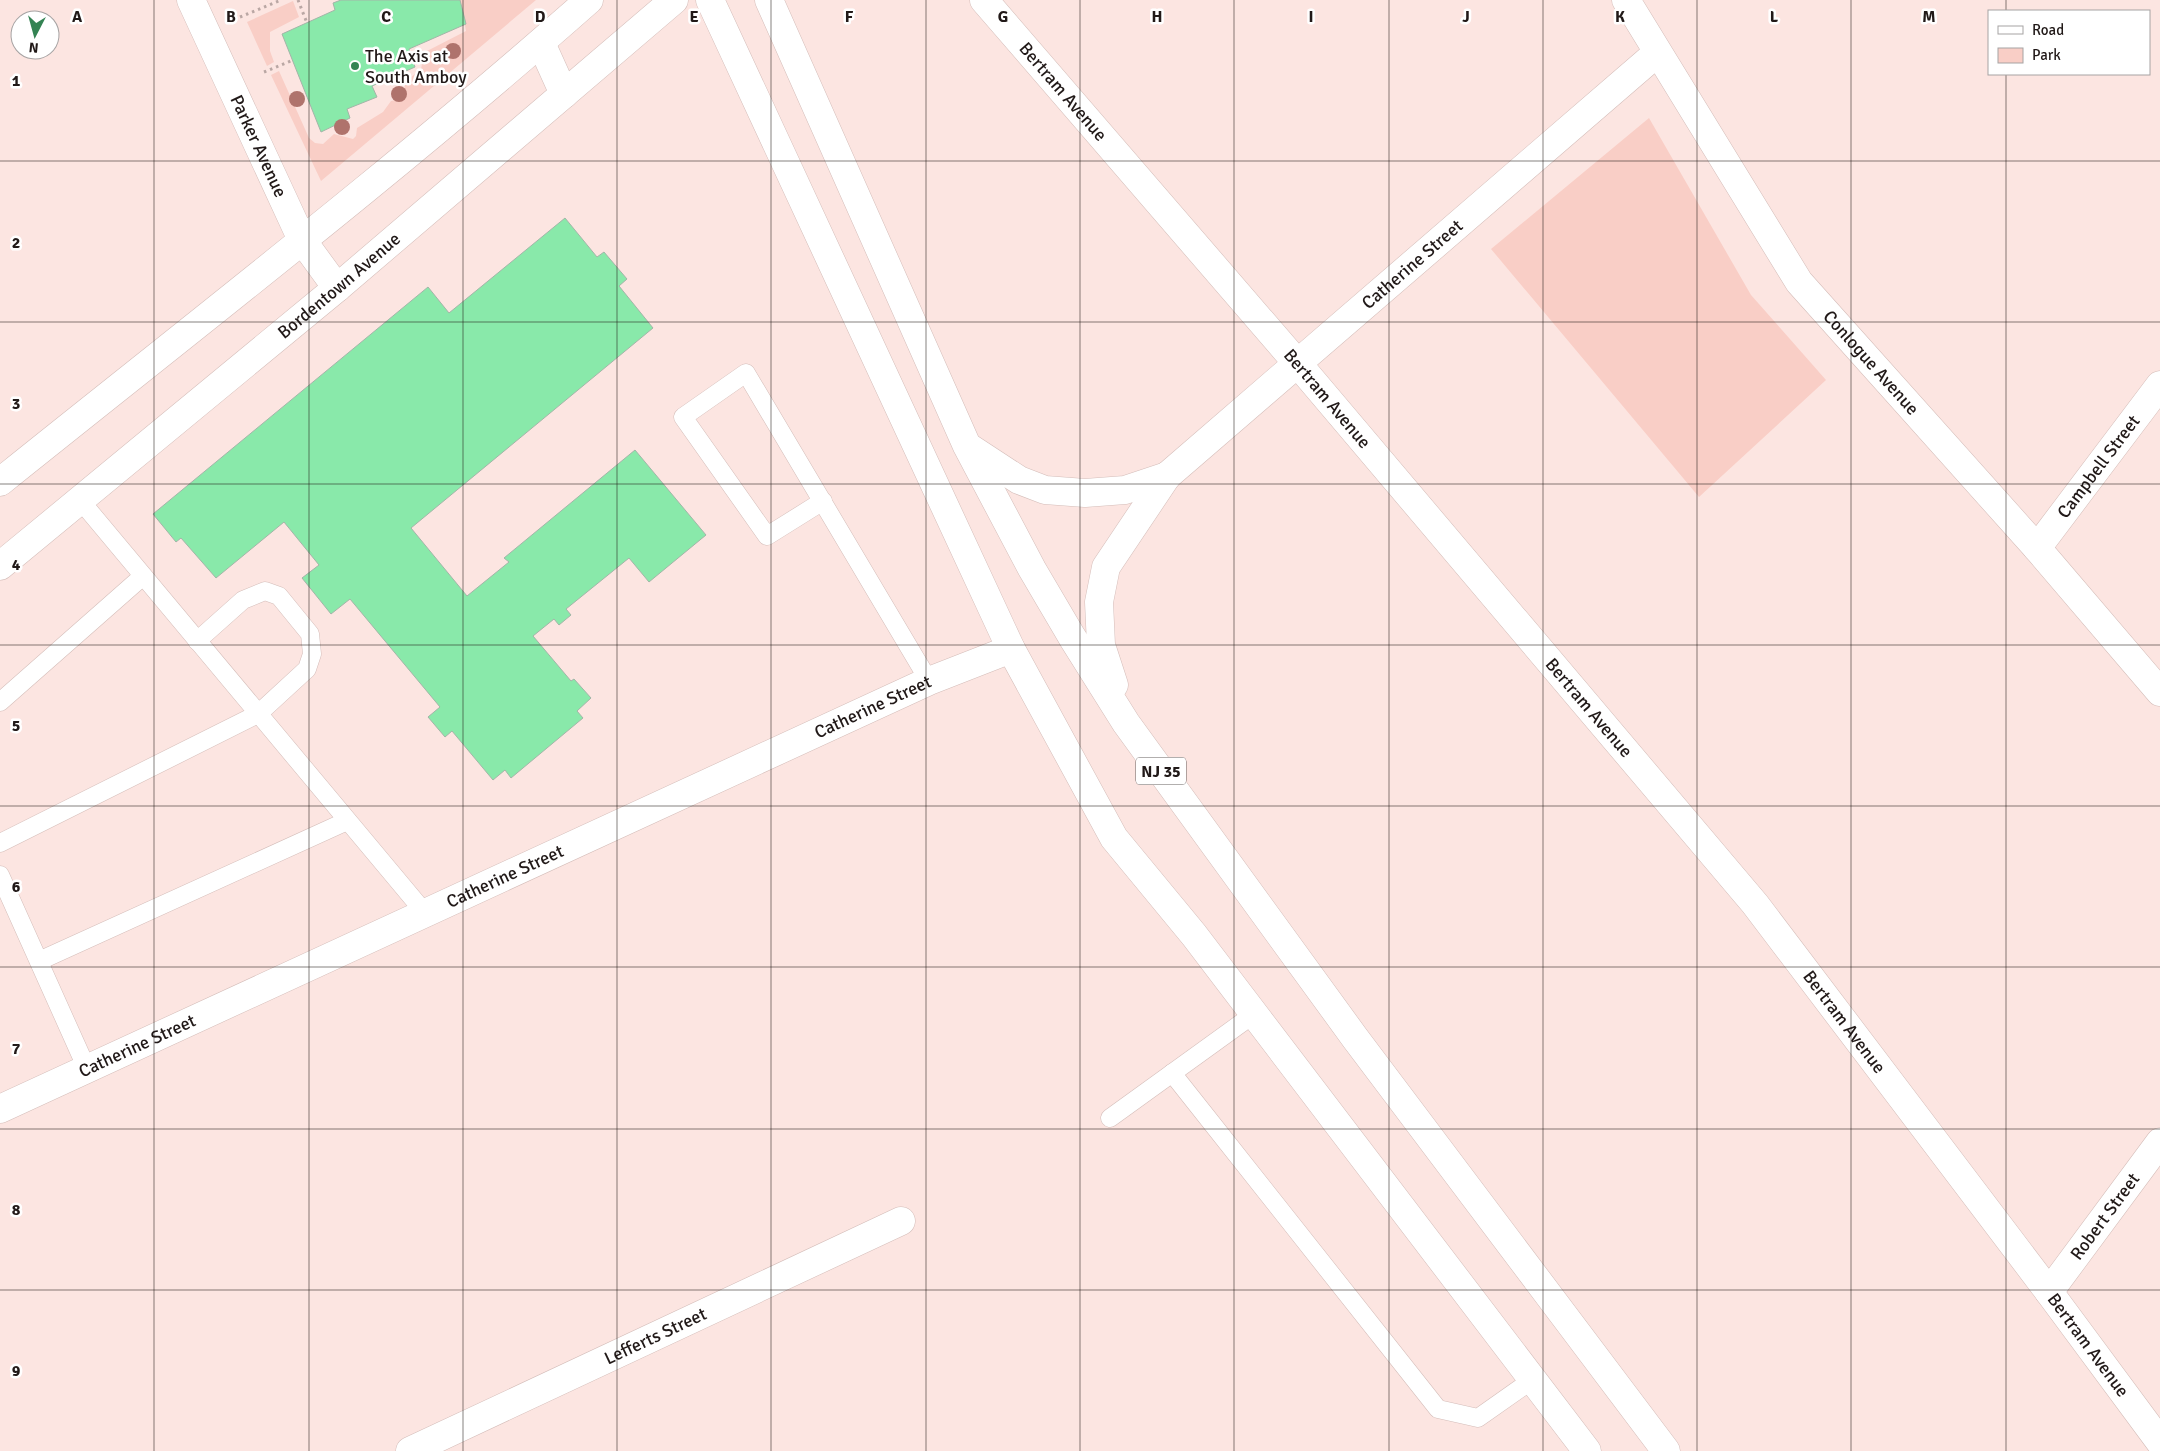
<svg xmlns="http://www.w3.org/2000/svg" width="2160" height="1451" font-family="Signika,sans-serif">
<style>
.green{fill:#f9cec6}
.building{fill:#89e9aa;stroke:#a3b5a8}
.lines{fill:none;stroke-linecap:round;stroke-linejoin:round}
.service-casing{stroke:#d4bdb9;stroke-width:19}
.minor-casing{stroke:#d4bdb9;stroke-width:29}
.tertiary-casing{stroke:#d4bdb9;stroke-width:29}
.trunk-casing{stroke:#d4bdb9;stroke-width:29}
.path{stroke:#baa7a4;stroke-width:3;stroke-dasharray:2.5 4;stroke-linecap:butt}
.service{stroke:#fff;stroke-width:18}
.minor{stroke:#fff;stroke-width:28}
.tertiary{stroke:#fff;stroke-width:28}
.trunk{stroke:#fff;stroke-width:28}
.tree{fill:#af736c}
.grid{fill:none;stroke:#211918;stroke-width:1;stroke-opacity:0.55}
.poi-dot{fill:#348353;stroke:#fff;stroke-width:2}
.labels{text-anchor:middle;stroke-width:5;stroke-linejoin:round;paint-order:stroke}
.shield{fill:#fff;stroke:#645e5d;stroke-width:1}
.shield-label{font-size:16px;font-weight:bold;fill:#211918}
.poi-label{font-size:18px;fill:#211918;stroke:#fff;text-anchor:start}
.street-label{font-size:18px;fill:#211918;stroke:#fff}
.grid-label{font-size:16px;text-anchor:middle;font-weight:bold;fill:#211918;stroke:#fff;stroke-width:5;stroke-linejoin:round;paint-order:stroke}
</style>
<rect width="100%" height="100%" fill="#fce5e1"/>
<g class="green">
<path d="M 460,0 L 536,0 L 321,181 L 271,75 L 279,71 L 309,138 L 315,143 L 323,144 L 334,134 L 353,139 L 356,136 L 357,128 L 383,112 L 391,101 C 405,98 404,95 405,82 L 421,69 L 424,54 L 427,51 L 466,31 Z"/>
<path d="M 293,1 L 299,17 L 270,32 L 270,51 L 274,62 L 267,66 L 247,22 Z"/>
<path d="M 1649,118 L 1751,295 L 1826,380 L 1699,497 L 1491,249 Z"/>
</g>
<g class="building">
<path d="M 341,0 L 460,0 L 466,24 L 409,49 L 415,67 L 372,86 L 377,97 L 347,109 L 350,118 L 321,132 L 282,34 L 335,10 L 333,3 Z"/>
<path d="M 565,218 L 597,257 L 604,252 L 627,279 L 619,286 L 653,328 L 411,528 L 467,596 L 509,562 L 504,558 L 635,450 L 706,535 L 649,582 L 629,558 L 566,609 L 571,615 L 559,625 L 554,619 L 533,636 L 571,681 L 574,679 L 591,698 L 577,711 L 583,718 L 511,778 L 505,770 L 493,780 L 452,731 L 445,737 L 428,717 L 440,707 L 350,599 L 331,614 L 302,578 L 319,565 L 284,522 L 216,578 L 181,538 L 176,542 L 153,514 L 428,287 L 449,313 Z"/>
</g>
<g class="lines">
<defs>
<g id="service">
<path d="M 80,500 L 425,913"/>
<path d="M 823,501 L 767,536 L 683,417 L 746,373 L 929,681"/>
<path d="M 0,702 L 143,576"/>
<path d="M 0,843 L 258,714 L 307,669 L 312,654 L 310,634 L 279,596 L 265,591 L 243,600 L 197,641"/>
<path d="M 0,875 L 87,1069"/>
<path d="M 39,961 L 347,821"/>
<path d="M 1172,1073 L 1438,1409 L 1478,1418 L 1532,1380"/>
<path d="M 1110,1118 L 1254,1014"/>
</g>
<g id="minor">
<path id="s1" d="M 191,0 L 302,240 L 337,288"/>
<path id="s2" d="M 984,0 L 1298,364 L 1755,904 L 2049,1292 L 2160,1442"/>
<path id="s3" d="M 1626,0 L 1799,282 L 2037,548 L 2160,692"/>
<path id="s4" d="M 1167,476 L 1657,53"/>
<path id="s5" d="M 2037,548 L 2160,385"/>
<path id="s6" d="M 0,1109 L 929,681 L 1011,649"/>
<path id="s7" d="M 2049,1292 L 2160,1142"/>
<path id="s8" d="M 410,1451 L 901,1221"/>
</g>
<g id="tertiary">
<path d="M 541,43 L 564,94"/>
<path d="M 0,482 C 198,323 399,168 589,0"/>
<path id="s9" d="M 0,566 L 337,288 L 674,0"/>
</g>
<g id="trunk">
<path d="M 710,0 L 1011,649 L 1114,838 L 1194,935 L 1587,1451"/>
<path d="M 769,0 L 967,446 L 1032,569 L 1072,637 L 1126,723 L 1355,1038 L 1666,1451"/>
<path d="M 970,448 L 1019,480 L 1045,490 L 1085,493 L 1125,490 L 1167,476"/>
<path d="M 1114,685 L 1101,645 L 1099,602 L 1106,567 L 1167,476"/>
</g>
</defs>
<use href="#service" class="service-casing"/>
<use href="#minor" class="minor-casing"/>
<use href="#tertiary" class="tertiary-casing"/>
<use href="#trunk" class="trunk-casing"/>
<g class="path">
<path d="M 298,0 L 307,23"/>
<path d="M 240,17 L 281,0"/>
<path d="M 264,72 L 293,60"/>
</g>
<use href="#service" class="service"/>
<use href="#minor" class="minor"/>
<use href="#tertiary" class="tertiary"/>
<use href="#trunk" class="trunk"/>
</g>
<g class="tree">
<circle cx="453" cy="51" r="8"/>
<circle cx="399" cy="94" r="8"/>
<circle cx="297" cy="99" r="8"/>
<circle cx="342" cy="127" r="8"/>
</g>
<path class="grid" d="M 154,0 L 154,1451M 309,0 L 309,1451M 463,0 L 463,1451M 617,0 L 617,1451M 771,0 L 771,1451M 926,0 L 926,1451M 1080,0 L 1080,1451M 1234,0 L 1234,1451M 1389,0 L 1389,1451M 1543,0 L 1543,1451M 1697,0 L 1697,1451M 1851,0 L 1851,1451M 2006,0 L 2006,11M 2006,74 L 2006,1451M 0,161 L 2160,161M 0,322 L 2160,322M 0,484 L 2160,484M 0,645 L 2160,645M 0,806 L 2160,806M 0,967 L 2160,967M 0,1129 L 2160,1129M 0,1290 L 2160,1290"/>
<circle class="poi-dot" cx="355" cy="66" r="5"/>
<g class="labels">
<rect class="shield" x="1136" y="757.5" width="50" height="27" rx="4"/>
<g class="shield-label">
<text x="1161" y="777">NJ 35</text>
</g>
<g class="poi-label">
<text x="365" y="62">The Axis at<tspan x="365" dy="21">South Amboy</tspan></text>
</g>
<g class="street-label">
<text dy="6" stroke="none"><textPath href="#s2" startOffset="121">Bertram Avenue</textPath></text>
<text dy="6" stroke="none"><textPath href="#s1" startOffset="161">Parker Avenue</textPath></text>
<text dy="6" stroke="none"><textPath href="#s4" startOffset="324">Catherine Street</textPath></text>
<text dy="6" stroke="none"><textPath href="#s9" startOffset="440">Bordentown Avenue</textPath></text>
<text dy="6" stroke="none"><textPath href="#s3" startOffset="439">Conlogue Avenue</textPath></text>
<text dy="6" stroke="none"><textPath href="#s2" startOffset="526">Bertram Avenue</textPath></text>
<text dy="6" stroke="none"><textPath href="#s5" startOffset="102">Campbell Street</textPath></text>
<text dy="6" stroke="none"><textPath href="#s6" startOffset="961">Catherine Street</textPath></text>
<text dy="6" stroke="none"><textPath href="#s2" startOffset="931">Bertram Avenue</textPath></text>
<text dy="6" stroke="none"><textPath href="#s6" startOffset="556">Catherine Street</textPath></text>
<text dy="6" stroke="none"><textPath href="#s2" startOffset="1336">Bertram Avenue</textPath></text>
<text dy="6" stroke="none"><textPath href="#s6" startOffset="151">Catherine Street</textPath></text>
<text dy="6" stroke="none"><textPath href="#s7" startOffset="94">Robert Street</textPath></text>
<text dy="6" stroke="none"><textPath href="#s8" startOffset="271">Lefferts Street</textPath></text>
<text dy="6" stroke="none"><textPath href="#s2" startOffset="1741">Bertram Avenue</textPath></text>
</g>
</g>
<g class="grid-label">
<text x="77" y="22">A</text>
<text x="231" y="22">B</text>
<text x="386" y="22">C</text>
<text x="540" y="22">D</text>
<text x="694" y="22">E</text>
<text x="849" y="22">F</text>
<text x="1003" y="22">G</text>
<text x="1157" y="22">H</text>
<text x="1311" y="22">I</text>
<text x="1466" y="22">J</text>
<text x="1620" y="22">K</text>
<text x="1774" y="22">L</text>
<text x="1929" y="22">M</text>
<text x="16" y="86">1</text>
<text x="16" y="248">2</text>
<text x="16" y="409">3</text>
<text x="16" y="570">4</text>
<text x="16" y="731">5</text>
<text x="16" y="892">6</text>
<text x="16" y="1054">7</text>
<text x="16" y="1215">8</text>
<text x="16" y="1376">9</text>
</g>
<rect x="1988" y="10" width="162" height="65" fill="#ffffff" stroke="#a6a3a3"/>
<rect x="1998" y="26" width="25" height="8" fill="#ffffff" stroke="#a6a3a3"/>
<text x="2032" y="35" font-size="15" fill="#211918">Road</text>
<rect x="1998" y="48" width="25" height="15" fill="#f9cec6" stroke="#a6a3a3"/>
<text x="2032" y="60" font-size="15" fill="#211918">Park</text>
<g transform="translate(35 35) rotate(186)"><circle r="24" fill="#ffffff" stroke="#a6a3a3"/>
<path d="M0-4L9 19L0 12L-9 19Z" fill="#348353"/>
<text y="-8" font-size="14" font-weight="bold" text-anchor="middle" fill="#211918">N</text>
</g>
</svg>
